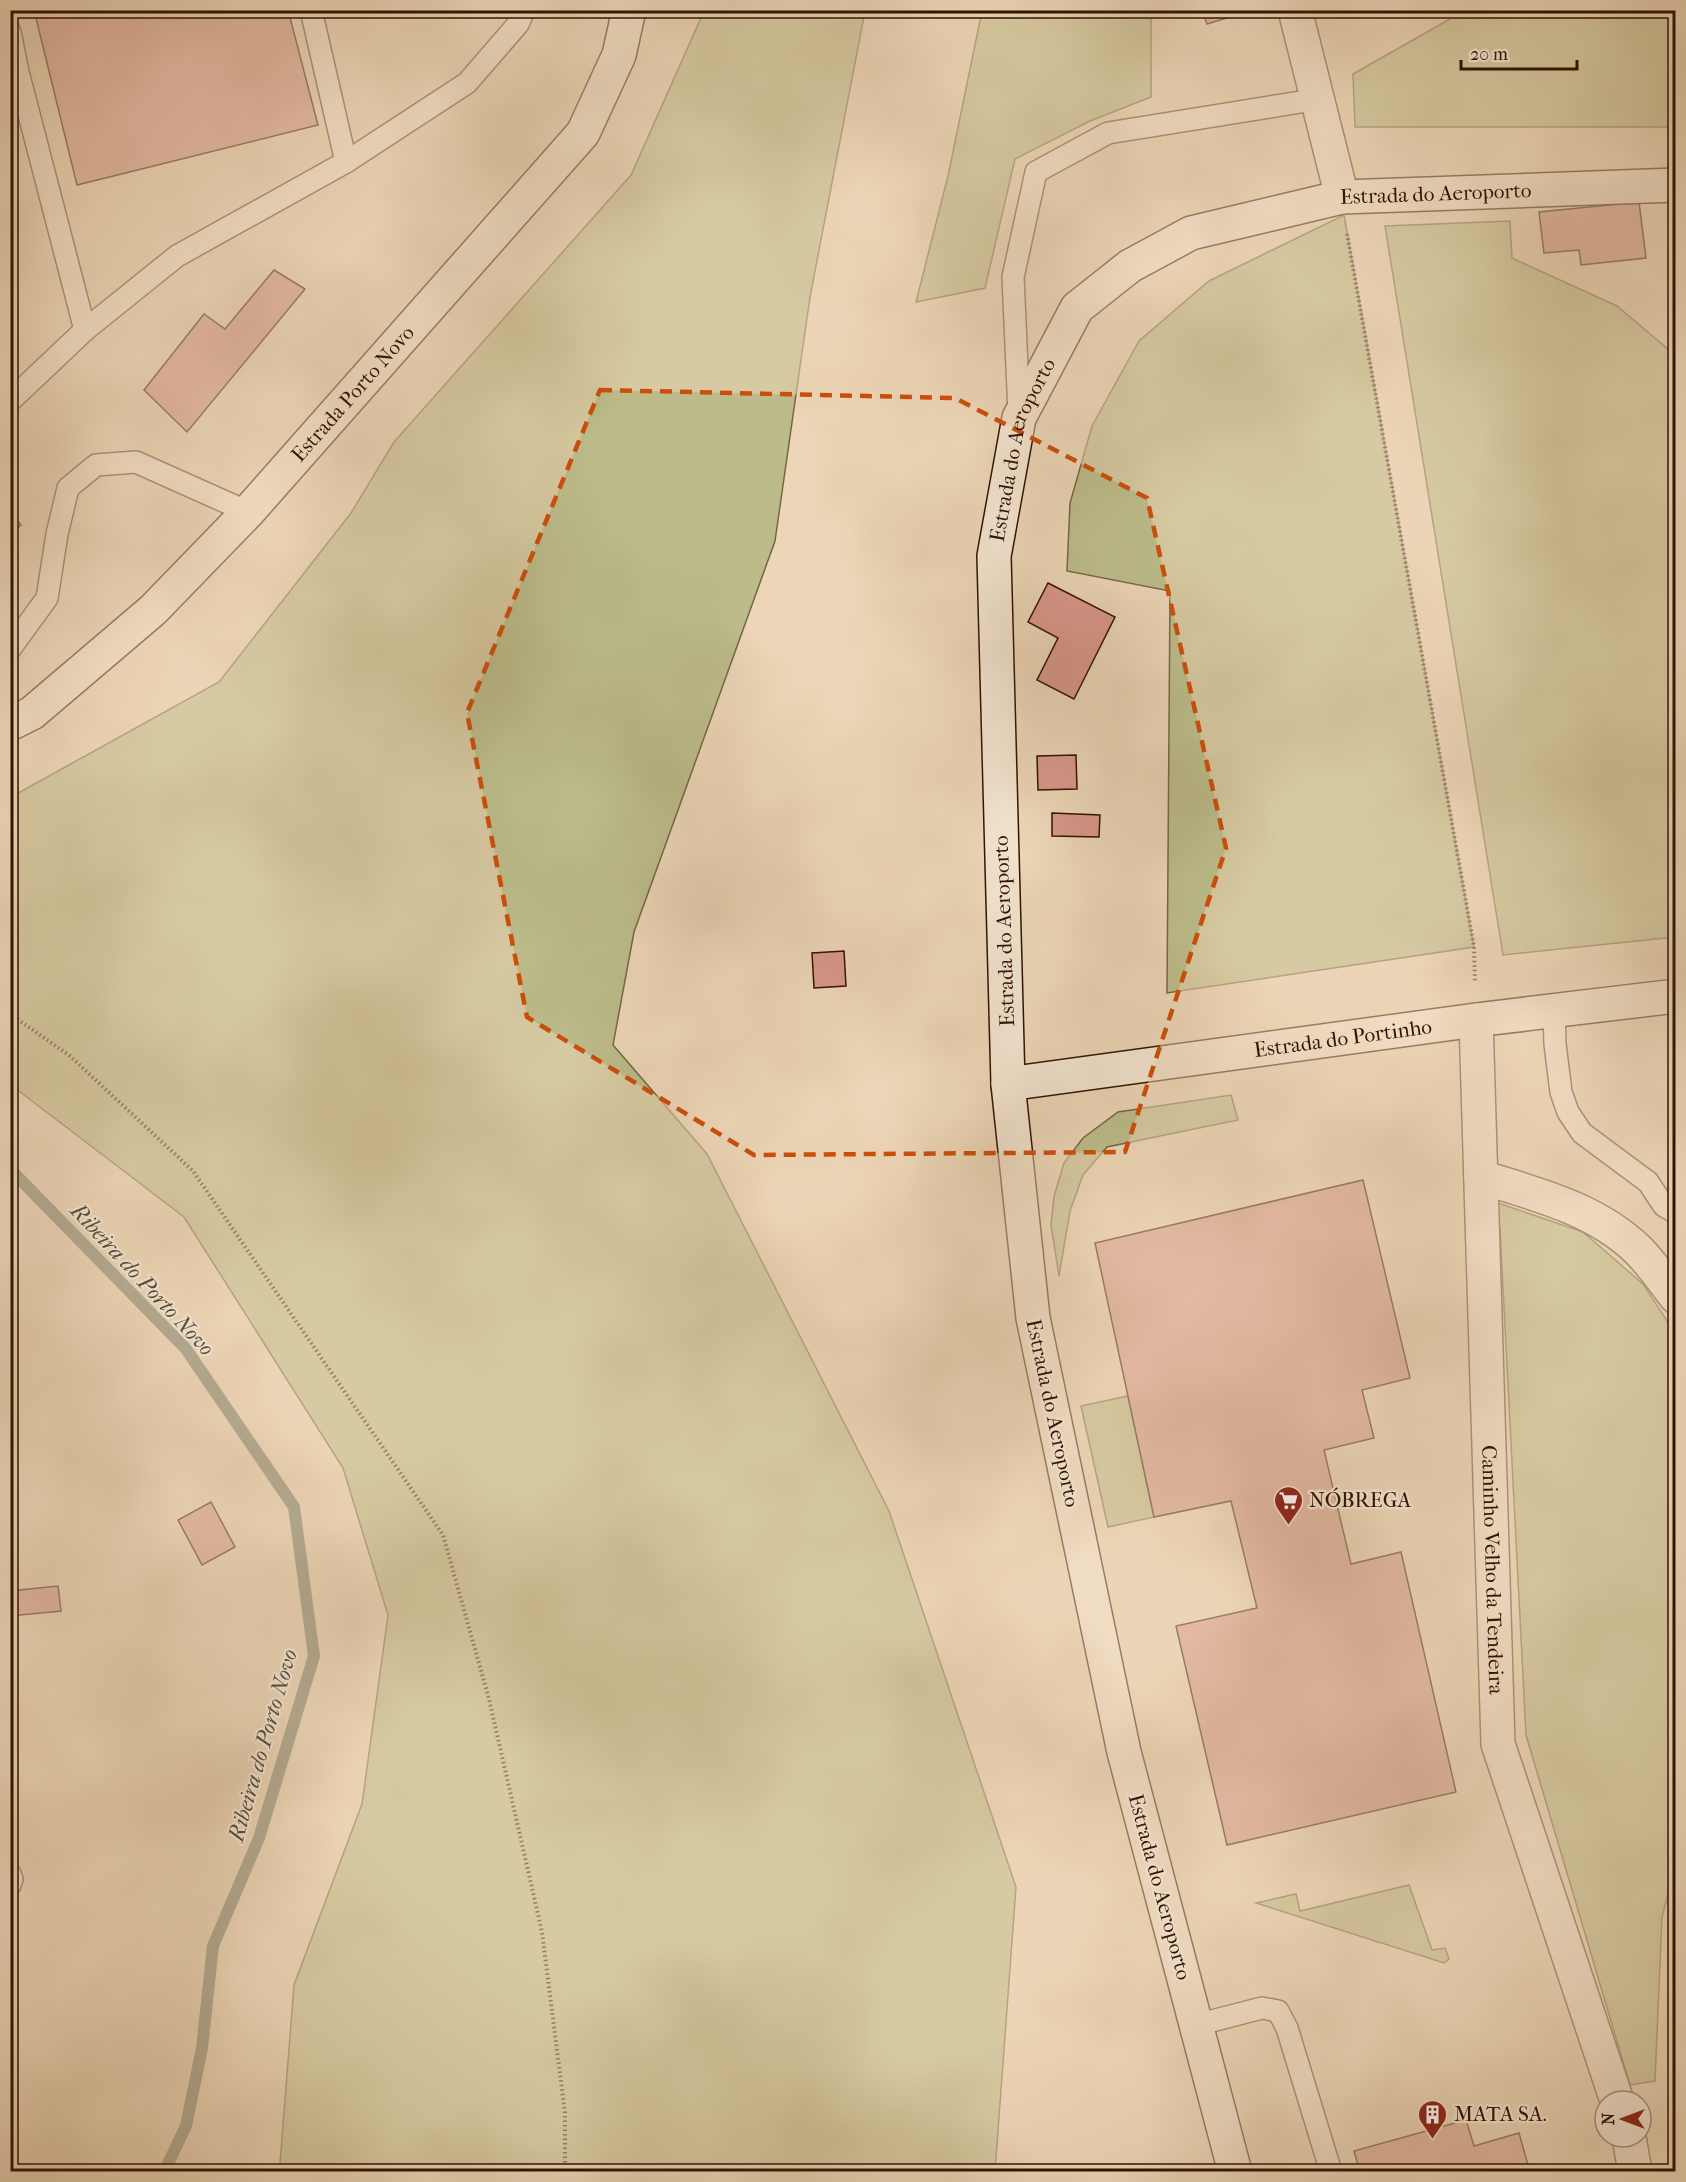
<svg xmlns="http://www.w3.org/2000/svg" width="1686" height="2182" font-family="'IM FELL French Canon',serif">
<style>
.green{fill:#bcbc8b;stroke:#766646;stroke-width:1.5}
.lines{fill:none;stroke-linecap:round;stroke-linejoin:round}
.stream{stroke:#707665;stroke-width:12}
.building{fill:#d8978b;stroke:#311100;stroke-width:1.5}
.lane-casing{stroke:#60422e;stroke-width:24}
.street-casing{stroke:#60422e;stroke-width:36}
.secondary-casing{stroke:#311100;stroke-width:36}
.path{stroke:#311100;stroke-width:4;stroke-dasharray:1.5 3;stroke-linecap:butt}
.lane{stroke:#f3e4d0;stroke-width:21}
.street{stroke:#f3e4d0;stroke-width:33}
.secondary{stroke:#f3e4d0;stroke-width:33}
.marked{fill:none;stroke:#cd4e0a;stroke-width:4.5;stroke-dasharray:12 8;stroke-linejoin:round}
.labels{text-anchor:middle;stroke-width:4.5;stroke-linejoin:round;paint-order:stroke}
.street-label{font-size:21px;fill:#311100;stroke:#f3e4d0}
.poi-label{font-size:21px;fill:#311100;stroke:#f3e4d0;text-anchor:start}
.water-label{font-size:22px;font-style:italic;fill:#564c3b;stroke:#f3e4d0}
</style>
<rect width="100%" height="100%" fill="#ecd6b7"/>
<filter id="stains"><feTurbulence type="fractalNoise" baseFrequency=".00333" numOctaves="4"/><feColorMatrix values="0 0 0 0 .2 0 0 0 0 .09 0 0 0 0 .02 0 0 0 .5 -.17"/></filter>
<radialGradient id="worn" r=".72"><stop offset=".6" stop-color="#630" stop-opacity="0"/><stop offset="1" stop-color="#630" stop-opacity=".3"/></radialGradient>
<g class="green">
<path d="M 704,11 L 865,11 L 810,297 L 775,541 L 634,932 L 613,1045 L 707,1154 L 889,1511 L 1016,1887 L 995,2171 L 275,2171 L 280,2163 L 294,1985 L 362,1804 L 388,1615 L 343,1468 L 184,1217 L 11,1085 L 11,797 L 219,682 L 351,513 L 394,442 L 631,175 Z"/>
<path d="M 982,11 L 1151,11 L 1151,97 L 1090,121 L 1015,159 L 985,288 L 916,302 L 948,176 Z"/>
<path d="M 1464,11 L 1675,11 L 1675,127 L 1355,127 L 1353,74 Z"/>
<path d="M 1344,215 L 1474,947 L 1167,993 L 1170,591 L 1067,571 L 1070,503 L 1092,426 L 1139,341 L 1209,281 Z"/>
<path d="M 1510,221 L 1512,258 L 1617,306 L 1675,355 L 1675,937 L 1503,955 L 1385,226 Z"/>
<path d="M 1231,1095 L 1238,1120 L 1107,1147 L 1083,1175 L 1070,1211 L 1059,1276 L 1051,1225 L 1054,1196 L 1064,1163 L 1083,1138 L 1118,1112 Z"/>
<path d="M 1495,1202 L 1583,1232 L 1643,1284 L 1675,1333 L 1675,1868 L 1662,1917 L 1655,2081 L 1630,2085 L 1526,1735 L 1500,1229 Z"/>
<path d="M 1128,1396 L 1154,1517 L 1108,1527 L 1081,1406 Z"/>
<path d="M 1409,1885 L 1432,1950 L 1445,1948 L 1449,1959 L 1444,1963 L 1256,1903 L 1296,1894 L 1300,1911 Z"/>
</g>
<g class="lines">
<path class="stream" d="M 10,1169 L 186,1349 L 294,1507 L 314,1656 L 259,1838 L 213,1946 L 202,2048 L 186,2126 L 164,2172"/>
</g>
<g class="building">
<path d="M 34,10 L 288,10 L 318,125 L 77,185 Z"/>
<path d="M 1187,10 L 1253,10 L 1207,24 L 1203,13 L 1189,18 Z"/>
<path d="M 1639,202 L 1646,258 L 1581,265 L 1579,250 L 1544,253 L 1539,212 Z"/>
<path d="M 274,270 L 305,289 L 187,432 L 144,390 L 204,314 L 225,329 Z"/>
<path d="M 10,510 L 21,525 L 10,534 Z"/>
<path d="M 1048,583 L 1115,617 L 1074,699 L 1037,680 L 1058,638 L 1028,622 Z"/>
<path d="M 1076,755 L 1077,789 L 1038,790 L 1037,756 Z"/>
<path d="M 1052,813 L 1100,815 L 1099,837 L 1052,836 Z"/>
<path d="M 844,951 L 846,986 L 814,988 L 812,953 Z"/>
<path d="M 1363,1180 L 1410,1378 L 1362,1390 L 1374,1438 L 1324,1450 L 1351,1564 L 1401,1552 L 1456,1792 L 1227,1845 L 1176,1626 L 1257,1608 L 1231,1501 L 1154,1517 L 1095,1243 Z"/>
<path d="M 211,1502 L 235,1547 L 202,1565 L 178,1520 Z"/>
<path d="M 58,1586 L 61,1611 L 10,1616 L 10,1591 Z"/>
<path d="M 1466,2120 L 1474,2146 L 1519,2133 L 1530,2172 L 1360,2172 L 1354,2151 Z"/>
</g>
<g class="lines">
<defs>
<g id="lane">
<path d="M 311,10 L 346,162"/>
<path d="M 10,32 L 18,72 L 85,330 L 10,401"/>
<path d="M 85,330 L 177,256 L 346,162 L 467,83 L 518,24 L 524,10"/>
<path d="M 1019,413 L 1013,277 L 1036,172 L 1108,133 L 1319,99"/>
<path d="M 10,649 L 47,598 L 57,534 L 68,488 L 96,465 L 136,462 L 248,512"/>
<path d="M 1554,1010 L 1555,1044 L 1561,1092 L 1568,1112 L 1582,1133 L 1648,1182 L 1664,1206 L 1676,1213"/>
<path d="M 10,1874 L 12,1879 L 10,1885"/>
<path d="M 1196,2025 L 1262,2008 L 1278,2011 L 1287,2028 L 1331,2172"/>
</g>
<g id="street">
<path d="M 1295,10 L 1342,197"/>
<path id="s1" d="M 1476,1020 L 1498,1744 L 1617,2101"/>
<path d="M 1481,1177 C 1536,1194 1596,1209 1638,1250 C 1652,1264 1664,1282 1676,1297"/>
<path d="M 1629,2137 L 1635,2172"/>
</g>
<g id="secondary">
<path id="s2" d="M 10,724 L 32,713 L 153,610 L 248,512 L 583,133 L 619,55 L 629,10"/>
<path id="s3" d="M 1008,1084 L 1476,1020 L 1676,996"/>
<path id="s4" d="M 1235,2172 L 1124,1752 L 1033,1318 L 1008,1084 L 994,556 L 1019,418 L 1077,308 L 1130,266 L 1191,233 L 1342,197 L 1676,185"/>
</g>
</defs>
<use href="#lane" class="lane-casing"/>
<use href="#street" class="street-casing"/>
<use href="#secondary" class="secondary-casing"/>
<g class="path">
<path d="M 1347,234 L 1474,947 L 1475,983"/>
<path d="M 10,1014 L 70,1056 L 193,1171 L 443,1535 L 489,1699 L 542,1932 L 565,2113 L 565,2172"/>
</g>
<use href="#lane" class="lane"/>
<use href="#street" class="street"/>
<use href="#secondary" class="secondary"/>
</g>
<path d="M0 0H1686V2182H0ZM 600,390 L 955,398 L 1147,498 L 1226,848 L 1125,1152 L 754,1155 L 527,1017 L 467,713 Z" fill="#ecd6b7" fill-opacity=".55" fill-rule="evenodd"/>
<path class="marked" d="M 600,390 L 955,398 L 1147,498 L 1226,848 L 1125,1152 L 754,1155 L 527,1017 L 467,713 Z"/>
<defs>
<symbol id="supermarket-pin" viewBox="-11 -11 22 30"><path d="M0 17L-7.5 6A9.5 9.5 0 1 1 7.5 6Z" fill="#8f2418" stroke="#f3e4d0"/><path d="M-6-5.5h2.5l.6 2H6L4.5 2H-2.5L-4.4-4H-6ZM-1.5 3.2a1.3 1.3 0 1 0 .1 0ZM3 3.2a1.3 1.3 0 1 0 .1 0Z" fill="#fff"/></symbol>
<symbol id="building-pin" viewBox="-11 -11 22 30"><path d="M0 17L-7.5 6A9.5 9.5 0 1 1 7.5 6Z" fill="#8f2418" stroke="#f3e4d0"/><path d="M-4-6H4V6H1V3H-1V6H-4ZM-2.5-4.3h1.7v1.8h-1.7ZM.8-4.3h1.7v1.8H.8ZM-2.5-1h1.7V.8h-1.7ZM.8-1h1.7V.8H.8Z" fill="#fff"/></symbol>
</defs>
<g fill-rule="evenodd">
<use href="#supermarket-pin" x="1272" y="1484" width="33" height="45"/>
<use href="#building-pin" x="1416" y="2098" width="33" height="45"/>
</g>
<g class="labels">
<g class="street-label">
<text dy="7" stroke="none"><textPath href="#s4" startOffset="2292">Estrada do Aeroporto</textPath></text>
<text dy="7" stroke="none"><textPath href="#s2" startOffset="478">Estrada Porto Novo</textPath></text>
<text dy="7" stroke="none"><textPath href="#s4" startOffset="1752">Estrada do Aeroporto</textPath></text>
<text transform="translate(1004 931) rotate(-92)" y="7">Estrada do Aeroporto</text>
<text dy="7" stroke="none"><textPath href="#s3" startOffset="338">Estrada do Portinho</textPath></text>
<text transform="translate(1053 1413) rotate(78)" y="7">Estrada do Aeroporto</text>
<text dy="7" stroke="none"><textPath href="#s1" startOffset="550">Caminho Velho da Tendeira</textPath></text>
<text transform="translate(1160 1887) rotate(75)" y="7">Estrada do Aeroporto</text>
</g>
<g class="poi-label">
<text x="1309" y="1507">NÓBREGA</text>
<text x="1454" y="2121">MATA SA.</text>
</g>
<g class="water-label">
<text transform="translate(143 1279) rotate(47)" y="8">Ribeira do Porto Novo</text>
<text transform="translate(262 1745) rotate(-74)" y="8">Ribeira do Porto Novo</text>
</g>
</g>
<rect width="1686" height="2182" fill="none" stroke="#ecd6b7" stroke-width="36"/>
<rect x="12" y="12" width="1662" height="2158" fill="none" stroke="#311100" stroke-width="3"/>
<rect x="18" y="18" width="1650" height="2146" fill="none" stroke="#311100" stroke-width="1.5"/>
<g transform="translate(1623 2119) rotate(270)"><circle r="28" fill="#f3e4d0" stroke="#a5907d" stroke-width="1.5"/>
<path d="M0-4.5L10 22L0 15L-10 22Z" fill="#8f2418"/>
<text y="-9" font-size="16" font-weight="bold" text-anchor="middle" fill="#311100">N</text>
</g>
<path d="M1461 60v9h116v-9" fill="none" stroke="#311100" stroke-width="3"/>
<text x="1470" y="60" font-size="18" fill="#311100" stroke="#f3e4d0" stroke-width="4.5" paint-order="stroke">20 m</text>
<rect width="100%" height="100%" filter="url(#stains)"/>
<rect width="100%" height="100%" fill="url(#worn)"/>
</svg>
